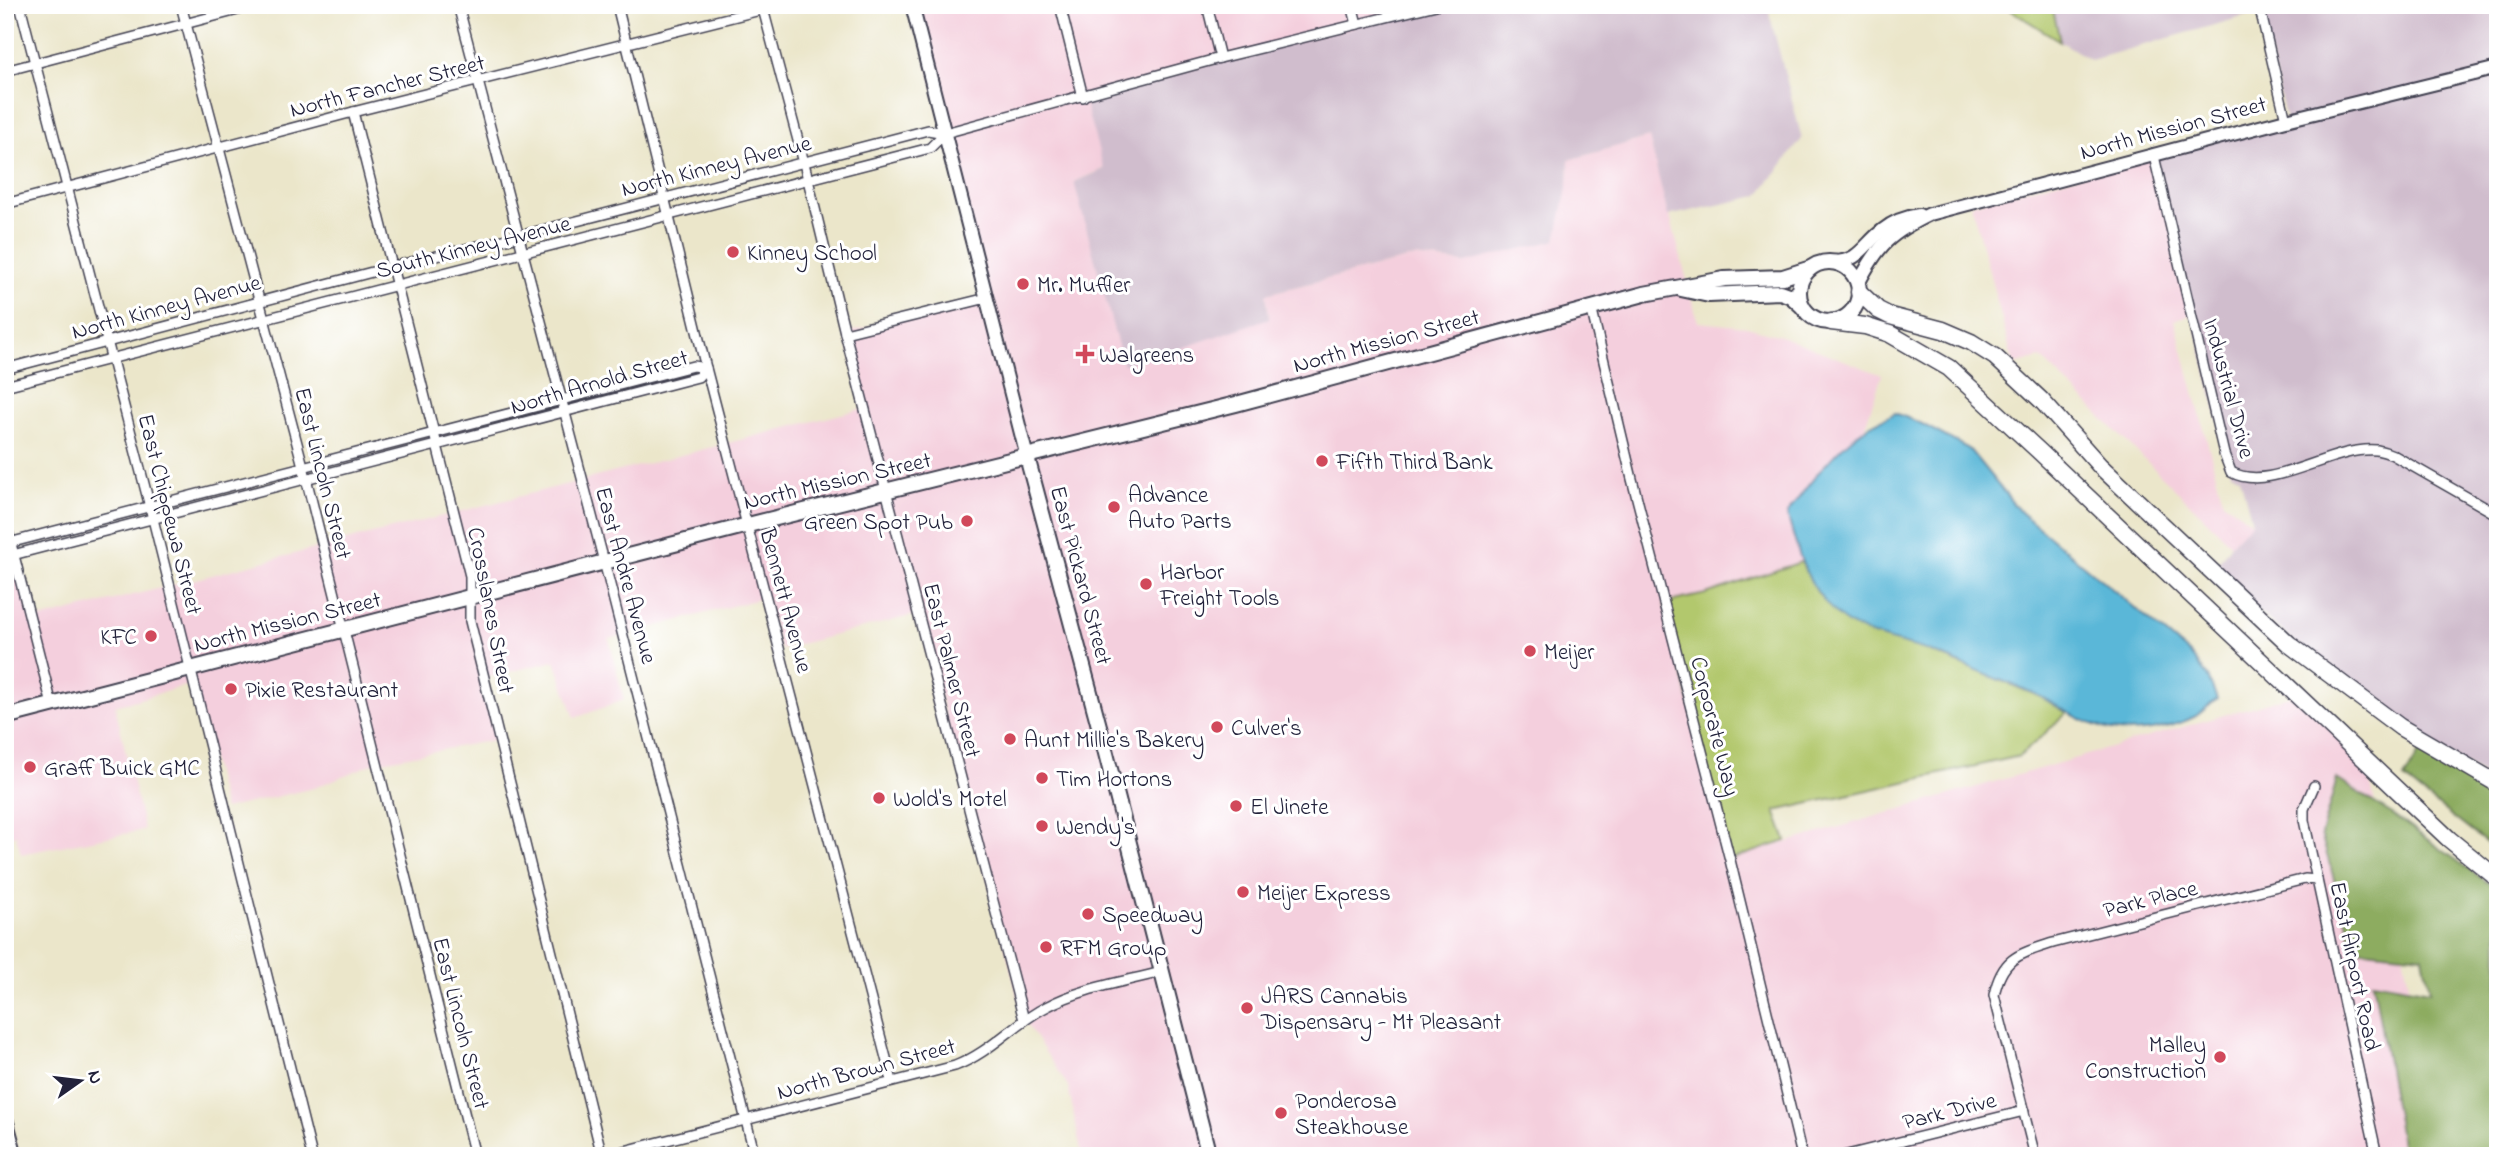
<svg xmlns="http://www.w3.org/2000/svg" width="2503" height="1161" font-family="'Indie Flower',sans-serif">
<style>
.built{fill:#f4cfdd}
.industrial{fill:#d0bdcd}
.green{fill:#b2c86d;stroke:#6a7554;stroke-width:2}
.forest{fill:#8dac60;stroke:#58674e;stroke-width:2}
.water{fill:#5ab7d8;stroke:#3e6c8a;stroke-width:2}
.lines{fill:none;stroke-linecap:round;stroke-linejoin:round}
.minor-casing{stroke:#403f50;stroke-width:12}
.tertiary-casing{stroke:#403f50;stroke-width:14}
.secondary-casing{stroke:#403f50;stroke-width:16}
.primary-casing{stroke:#403f50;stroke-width:18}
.motorway-casing{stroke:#403f50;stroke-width:19}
.minor{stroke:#fff;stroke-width:9}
.tertiary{stroke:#fff;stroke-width:10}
.secondary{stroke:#fff;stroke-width:12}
.primary{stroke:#fff;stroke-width:14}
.motorway{stroke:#fff;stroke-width:16}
.poi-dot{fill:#d1495b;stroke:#fff;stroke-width:2.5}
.labels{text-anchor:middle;stroke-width:6;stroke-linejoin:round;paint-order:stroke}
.street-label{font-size:23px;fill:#22223b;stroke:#fff}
.poi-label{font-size:23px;fill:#22223b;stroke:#fff;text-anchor:start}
</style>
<rect width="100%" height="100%" fill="#fff"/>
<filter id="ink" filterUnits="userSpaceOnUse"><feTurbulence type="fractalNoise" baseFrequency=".0143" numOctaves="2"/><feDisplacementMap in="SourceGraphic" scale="14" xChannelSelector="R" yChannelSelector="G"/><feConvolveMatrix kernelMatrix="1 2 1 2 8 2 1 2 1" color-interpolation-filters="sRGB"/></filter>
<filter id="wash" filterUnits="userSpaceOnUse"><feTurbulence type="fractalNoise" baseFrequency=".00686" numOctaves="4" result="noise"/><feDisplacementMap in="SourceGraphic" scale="28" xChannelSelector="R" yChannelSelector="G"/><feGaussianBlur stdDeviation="1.57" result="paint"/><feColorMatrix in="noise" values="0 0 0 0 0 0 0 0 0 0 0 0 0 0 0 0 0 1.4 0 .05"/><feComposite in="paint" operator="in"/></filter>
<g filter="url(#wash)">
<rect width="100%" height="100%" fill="#ebe6ca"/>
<g class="built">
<path d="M 913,5 L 1463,5 L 1074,182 L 1269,317 L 1266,294 L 1415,257 L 1465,263 L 1568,183 L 1569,160 L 1649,137 L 1698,322 L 1747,327 L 1784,337 L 1882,375 L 1864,429 L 1843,447 L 1805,490 L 1787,514 L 1801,562 L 1706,594 L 1664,603 L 1730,859 L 2296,694 L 2367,762 L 2410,990 L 2456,1156 L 1082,1156 L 1068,1086 L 1024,1020 L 919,614 L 780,649 L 766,597 L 609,639 L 624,700 L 575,718 L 555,661 L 484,678 L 499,739 L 377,762 L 314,788 L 224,809 L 192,684 L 115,706 L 144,830 L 21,854 L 16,835 L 5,837 L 5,556 L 14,554 L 32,621 L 865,408 L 845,333 L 987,298 Z"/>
<path d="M 2154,156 L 2191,314 L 2175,320 L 2223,501 L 2253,523 L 2231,544 L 2041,358 L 2014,365 L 1971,204 Z"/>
</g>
<g class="industrial">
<path d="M 1440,5 L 1767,5 L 1802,139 L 1758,196 L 1668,216 L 1649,137 L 1569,160 L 1568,183 L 1556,240 L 1465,263 L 1415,257 L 1266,294 L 1269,318 L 1165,354 L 1123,364 L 1074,182 L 1104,169 L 1083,97 Z"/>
<path d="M 2052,5 L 2498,5 L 2498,783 L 2400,727 L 2211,573 L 2231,544 L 2252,522 L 2240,477 L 2231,472 L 2154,156 L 2286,120 L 2260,12 L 2091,60 L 2060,41 Z"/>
</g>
<g class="green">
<path d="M 2004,5 L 2052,5 L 2060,41 L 2004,6 Z"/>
<path d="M 1801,562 L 1819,595 L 1916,646 L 2041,697 L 2067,713 L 2020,756 L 1775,811 L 1786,841 L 1730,860 L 1664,603 L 1706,594 Z"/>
</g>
<g class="forest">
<path d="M 2420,752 L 2498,793 L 2498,852 L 2404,779 Z"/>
<path d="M 2337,779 L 2392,814 L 2498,890 L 2498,1156 L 2403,1156 L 2373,981 L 2430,991 L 2423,956 L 2354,949 L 2321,834 Z"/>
</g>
<path class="water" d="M 1895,413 L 1920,423 L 1969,449 L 2020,512 L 2190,654 L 2207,675 L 2217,699 C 2210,705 2203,711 2196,716 C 2175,727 2142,734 2118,731 C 2088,727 2066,710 2041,697 C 2022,687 2001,681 1982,673 C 1959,663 1936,652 1912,646 C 1885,638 1856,634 1835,613 C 1804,582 1799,554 1787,514 C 1807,486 1836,447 1866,428 C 1875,422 1886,418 1895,413 Z"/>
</g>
<g filter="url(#ink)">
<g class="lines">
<defs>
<g id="minor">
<path d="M 20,5 L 150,507 L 312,1156"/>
<path d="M 181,5 L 303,466 L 475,1156"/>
<path d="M 458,5 L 608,577 L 755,1156"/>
<path d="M 617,5 L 706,368 L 892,1081"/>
<path d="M 762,5 L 804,163 L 845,333 L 1024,1020"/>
<path d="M 1060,5 L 1083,97"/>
<path d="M 1207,5 L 1220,58"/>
<path d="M 1352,5 L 1357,24"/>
<path d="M 2259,5 L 2286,120"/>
<path d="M 5,71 L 257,5"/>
<path d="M 353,112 L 470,576 L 470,621 L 602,1156"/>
<path d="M 2154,156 L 2224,454 L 2231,472 C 2271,494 2332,445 2377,450 C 2382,451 2388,453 2393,455 L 2498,515"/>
<path d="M 5,204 L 353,112 L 780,5"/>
<path d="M 1591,307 L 1632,479 L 1730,860 L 1802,1156"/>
<path d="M 845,333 L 987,298"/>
<path d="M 5,369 L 391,267 L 519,236 L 928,130 L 945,133 L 1220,58 L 1436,5"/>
<path d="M 5,386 L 930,148 L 945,133"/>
<path d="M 5,520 L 52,705"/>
<path d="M 5,544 L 693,366 L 706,368 L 698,377 L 5,557"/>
<path d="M 2314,786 L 2304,809 L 2304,820 L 2377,1156"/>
<path d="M 605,1156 L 955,1066 C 991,1052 1013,1024 1046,1007 C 1081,988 1124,982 1161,972"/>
<path d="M 1843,1156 L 2024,1111"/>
<path d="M 2035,1156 L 1994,995 C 2002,957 2019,954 2053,943 L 2305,879 L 2317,880"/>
</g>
<path id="tertiary" d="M 5,1111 L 17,1156"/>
<g id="secondary">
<path d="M 912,5 L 1027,457"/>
<path d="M 1832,262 C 1860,262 1863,245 1883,230 C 1894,221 1905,217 1919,215"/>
<path d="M 1858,284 C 1878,245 1890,233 1930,214 L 2286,120 L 2498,68"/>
</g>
<g id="primary">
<circle cx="1829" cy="292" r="30"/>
<path d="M 1681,289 L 1709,295 L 1780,292 L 1791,296 L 1802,306"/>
<path d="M 1027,457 L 1099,726 L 1209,1156"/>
<path d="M 5,717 L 748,525 L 1236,404 L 1644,294 L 1724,279 L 1783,277 L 1811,268"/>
</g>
<g id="motorway">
<path d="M 1859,292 L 1878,310 L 1890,316 L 1943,330 L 1971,342 L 1995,357 L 2041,400 L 2100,466 L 2289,644 L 2400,727 L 2498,784"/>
<path d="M 1831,322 L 1865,326 L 1890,334 L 1949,368 L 2040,452 L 2449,839 L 2498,879"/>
</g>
</defs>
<use href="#minor" class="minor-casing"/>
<use href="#tertiary" class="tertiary-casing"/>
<use href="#secondary" class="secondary-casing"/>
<use href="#primary" class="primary-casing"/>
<use href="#motorway" class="motorway-casing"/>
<use href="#minor" class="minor"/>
<use href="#tertiary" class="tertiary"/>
<use href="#secondary" class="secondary"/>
<use href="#primary" class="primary"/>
<use href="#motorway" class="motorway"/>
</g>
</g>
<g class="poi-dot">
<circle cx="733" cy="252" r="7"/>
<circle cx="1023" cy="284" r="7"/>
<path d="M1081.5 343.5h7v7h7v7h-7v7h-7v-7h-7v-7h7z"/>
<circle cx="1322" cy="461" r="7"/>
<circle cx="1114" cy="507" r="7"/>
<circle cx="967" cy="521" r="7"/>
<circle cx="1146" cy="584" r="7"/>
<circle cx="151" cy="636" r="7"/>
<circle cx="1530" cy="651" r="7"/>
<circle cx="231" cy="689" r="7"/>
<circle cx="1217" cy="727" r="7"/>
<circle cx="1010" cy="739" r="7"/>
<circle cx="30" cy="767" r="7"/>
<circle cx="1042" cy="778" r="7"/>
<circle cx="879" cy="798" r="7"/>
<circle cx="1236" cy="806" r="7"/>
<circle cx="1042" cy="826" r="7"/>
<circle cx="1243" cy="892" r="7"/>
<circle cx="1088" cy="914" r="7"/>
<circle cx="1046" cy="947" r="7"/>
<circle cx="1247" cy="1008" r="7"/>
<circle cx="2220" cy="1057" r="7"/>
<circle cx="1281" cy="1113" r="7"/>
</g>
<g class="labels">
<g class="street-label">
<text transform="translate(387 85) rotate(-14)" y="8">North Fancher Street</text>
<text transform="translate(2173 127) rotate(-15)" y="8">North Mission Street</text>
<text transform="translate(716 165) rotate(-14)" y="8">North Kinney Avenue</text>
<text transform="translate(473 246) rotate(-14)" y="8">South Kinney Avenue</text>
<text transform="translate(166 306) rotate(-15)" y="8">North Kinney Avenue</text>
<text transform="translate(1386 340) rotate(-15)" y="8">North Mission Street</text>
<text transform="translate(599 381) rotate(-16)" y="8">North Arnold Street</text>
<text transform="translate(2230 388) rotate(75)" y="8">Industrial Drive</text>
<text transform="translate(324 473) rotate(76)" y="8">East Lincoln Street</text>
<text transform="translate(837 480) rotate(-13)" y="8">North Mission Street</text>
<text transform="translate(171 514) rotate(76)" y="8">East Chippewa Street</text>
<text transform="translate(627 575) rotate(75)" y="8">East Andre Avenue</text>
<text transform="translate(1082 575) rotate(75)" y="8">East Pickard Street</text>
<text transform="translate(787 600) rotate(75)" y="8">Bennett Avenue</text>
<text transform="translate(492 610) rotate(79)" y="8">Crosslanes Street</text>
<text transform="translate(287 621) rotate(-14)" y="8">North Mission Street</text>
<text transform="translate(953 670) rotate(76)" y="8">East Palmer Street</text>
<text transform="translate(1716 726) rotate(76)" y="8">Corporate Way</text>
<text transform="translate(2150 898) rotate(-14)" y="8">Park Place</text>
<text transform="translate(2356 966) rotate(78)" y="8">East Airport Road</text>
<text transform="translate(462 1023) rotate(76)" y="8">East Lincoln Street</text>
<text transform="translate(866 1068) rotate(-15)" y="8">North Brown Street</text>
<text transform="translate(1949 1110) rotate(-14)" y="8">Park Drive</text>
</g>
<g class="poi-label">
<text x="747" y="260">Kinney School</text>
<text x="1037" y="292">Mr. Muffler</text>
<text x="1099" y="362">Walgreens</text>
<text x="1336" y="469">Fifth Third Bank</text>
<text x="1128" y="502">Advance<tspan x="1128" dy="26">Auto Parts</tspan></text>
<text x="953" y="529" text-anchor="end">Green Spot Pub</text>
<text x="1160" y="579">Harbor<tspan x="1160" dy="26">Freight Tools</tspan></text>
<text x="137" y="644" text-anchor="end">KFC</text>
<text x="1544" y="659">Meijer</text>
<text x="245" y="697">Pixie Restaurant</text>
<text x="1231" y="735">Culver's</text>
<text x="1024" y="747">Aunt Millie's Bakery</text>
<text x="44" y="775">Graff Buick GMC</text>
<text x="1056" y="786">Tim Hortons</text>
<text x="893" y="806">Wold's Motel</text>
<text x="1250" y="814">El Jinete</text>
<text x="1056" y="834">Wendy's</text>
<text x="1257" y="900">Meijer Express</text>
<text x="1102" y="922">Speedway</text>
<text x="1060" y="955">RFM Group</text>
<text x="1261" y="1003">JARS Cannabis<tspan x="1261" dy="26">Dispensary - Mt Pleasant</tspan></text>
<text x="2206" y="1052" text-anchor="end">Malley<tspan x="2206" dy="26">Construction</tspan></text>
<text x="1295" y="1108">Ponderosa<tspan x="1295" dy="26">Steakhouse</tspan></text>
</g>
</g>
<rect width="2503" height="1161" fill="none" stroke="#fff" stroke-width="28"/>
<g transform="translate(80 1081) rotate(76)" stroke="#ffffff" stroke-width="5" paint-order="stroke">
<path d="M0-5L12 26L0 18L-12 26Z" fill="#22223b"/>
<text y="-10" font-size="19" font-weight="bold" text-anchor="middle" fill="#22223b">N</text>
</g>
</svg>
